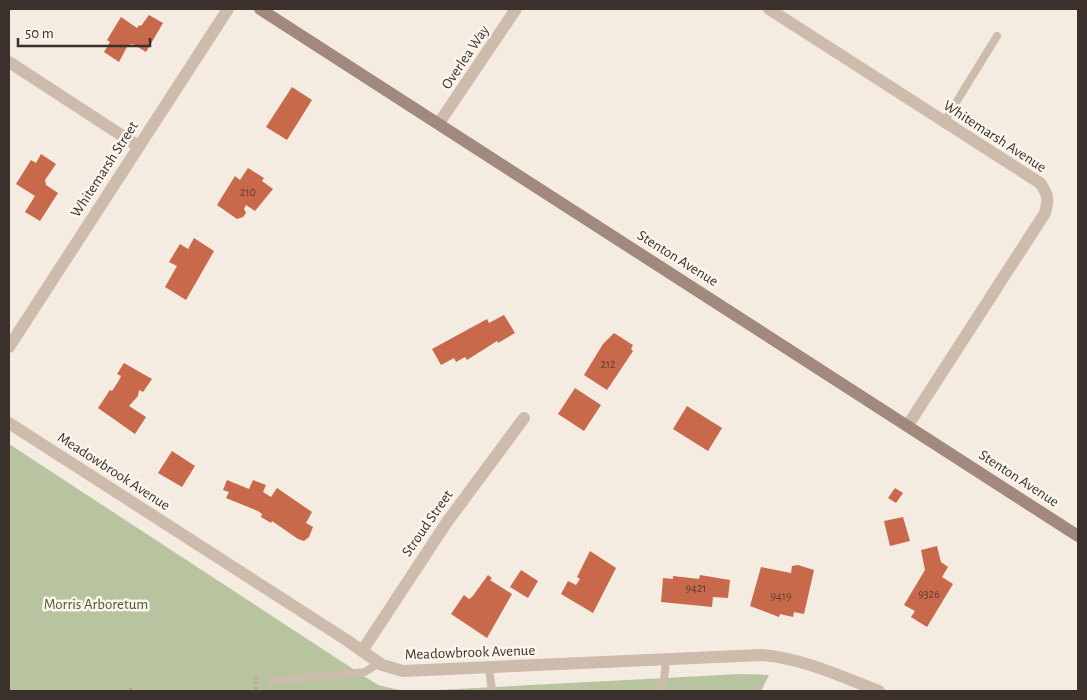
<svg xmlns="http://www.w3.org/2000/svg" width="1087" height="700" font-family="'Alegreya Sans',sans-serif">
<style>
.green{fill:#b8c4a0}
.building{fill:#c8694b}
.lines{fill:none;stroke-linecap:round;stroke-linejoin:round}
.path{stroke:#b9a596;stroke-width:3;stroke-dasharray:2.5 2.5;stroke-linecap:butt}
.lane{stroke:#cdbbac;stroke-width:8}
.street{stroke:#cdbbac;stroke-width:12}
.secondary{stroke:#a18a7d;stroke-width:12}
.labels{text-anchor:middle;stroke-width:5;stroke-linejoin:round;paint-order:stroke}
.number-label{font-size:12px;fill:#5e3e33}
.street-label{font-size:15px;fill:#3b302b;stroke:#fbf5ee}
.park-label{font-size:15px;fill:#4a5a2e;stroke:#fbf5ee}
</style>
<rect width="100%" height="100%" fill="#f4ebe1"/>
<g class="green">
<path d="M 9,444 L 367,678 L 378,685 L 403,691 L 9,691 Z"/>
<path d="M 741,674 L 769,675 L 761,691 L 419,691 Z"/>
</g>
<g class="building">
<path d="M 149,15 L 163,23 L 146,52 L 133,44 L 128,45 L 119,62 L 104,52 L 110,42 L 107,40 L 121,17 L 137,28 L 139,25 L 141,26 Z"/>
<path d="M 292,87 L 312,100 L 287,140 L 266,127 Z"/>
<path d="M 41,154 L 56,164 L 45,180 L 46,185 L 58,193 L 40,221 L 25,212 L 35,196 L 16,184 L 31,160 L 36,163 Z"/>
<path d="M 248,168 L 264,178 L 262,181 L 273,189 L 255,211 L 246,205 L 244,209 L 246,213 L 243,217 L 237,219 L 217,205 L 235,176 L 240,180 Z"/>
<path d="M 194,238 L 214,251 L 186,300 L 165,287 L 177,266 L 169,262 L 180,244 L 188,249 Z"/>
<path d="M 504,315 L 515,333 L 498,343 L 497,341 L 467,360 L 465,357 L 456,362 L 454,358 L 441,365 L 432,349 L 487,319 L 489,323 Z"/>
<path d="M 614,333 L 633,345 L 631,349 L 633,351 L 607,390 L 584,375 L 603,344 Z"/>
<path d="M 124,363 L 152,379 L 143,392 L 139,390 L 138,396 L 129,406 L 146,417 L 135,434 L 98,408 L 110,390 L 112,391 L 118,382 L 121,376 L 117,374 Z"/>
<path d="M 575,388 L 601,405 L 584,431 L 558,414 Z"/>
<path d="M 687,406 L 722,428 L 708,451 L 673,429 Z"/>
<path d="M 172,451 L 195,466 L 182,487 L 158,473 Z"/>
<path d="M 227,480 L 249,489 L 253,480 L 266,485 L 263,492 L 271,497 L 277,488 L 312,512 L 306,523 L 313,527 L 309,537 L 304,541 L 298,539 L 272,521 L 271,523 L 261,517 L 262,514 L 258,511 L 226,498 L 229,492 L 223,490 Z"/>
<path d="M 895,488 L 903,493 L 896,503 L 888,498 Z"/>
<path d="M 903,517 L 910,541 L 890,546 L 884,521 Z"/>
<path d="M 937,546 L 941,562 L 948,567 L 942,577 L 953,584 L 927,627 L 911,617 L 915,611 L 904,605 L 925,570 L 921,550 Z"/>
<path d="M 590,551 L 616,568 L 593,613 L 561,594 L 568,581 L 576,585 L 580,579 L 577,577 Z"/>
<path d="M 798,565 L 814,570 L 804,614 L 794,612 L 793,617 L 780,614 L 779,617 L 750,606 L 761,567 L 791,573 L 792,566 Z"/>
<path d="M 521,570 L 538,581 L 528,598 L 510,587 Z"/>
<path d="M 488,575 L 492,578 L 490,580 L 512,594 L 487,638 L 451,614 L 464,595 L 469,599 L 472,597 Z"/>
<path d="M 700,575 L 730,580 L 728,598 L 713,597 L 712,607 L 661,602 L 663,578 L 673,579 L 673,576 L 699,579 Z"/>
</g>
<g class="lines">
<g class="path">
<path d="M 256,677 L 256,691"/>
<path d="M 130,688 L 131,691"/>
</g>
<g class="lane">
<path d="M 944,122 L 997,36"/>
<path d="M 489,669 L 492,691"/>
<path d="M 272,681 L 365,672 L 379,663"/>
<path d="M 657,691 L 664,680 L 666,660"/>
</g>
<g class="street">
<path d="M 769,9 L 1040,183 C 1048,194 1049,200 1045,213 L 908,425"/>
<path d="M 9,62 L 138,146"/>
<path d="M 439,123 L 516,9"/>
<path d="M 9,347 L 228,9"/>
<path d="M 9,423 L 348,641 L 382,665 L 403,671 L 761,655 C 802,658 840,676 879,691"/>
<path d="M 362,651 L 447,522 L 524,418"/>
</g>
<path class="secondary" d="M 260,9 L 1078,536"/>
</g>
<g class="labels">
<g class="number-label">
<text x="248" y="196">210</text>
<text x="608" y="368">212</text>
<text x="696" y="592">9421</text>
<text x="929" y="598">9326</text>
<text x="781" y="600">9419</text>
</g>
<g class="street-label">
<text transform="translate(465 57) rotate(-56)" y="5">Overlea Way</text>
<text transform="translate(995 136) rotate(33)" y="5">Whitemarsh Avenue</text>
<text transform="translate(104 169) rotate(-57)" y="5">Whitemarsh Street</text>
<text transform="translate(678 258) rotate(32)" y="5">Stenton Avenue</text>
<text transform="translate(114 471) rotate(33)" y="5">Meadowbrook Avenue</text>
<text transform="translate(1019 478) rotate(33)" y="5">Stenton Avenue</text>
<text transform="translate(427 523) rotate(-55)" y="5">Stroud Street</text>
<text transform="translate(470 652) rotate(-2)" y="5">Meadowbrook Avenue</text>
</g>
<g class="park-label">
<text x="96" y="609">Morris Arboretum</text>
</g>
</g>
<rect width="1087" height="700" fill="none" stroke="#3b302b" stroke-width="20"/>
<path d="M18 38v8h132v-8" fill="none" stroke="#3b302b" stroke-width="2.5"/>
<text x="25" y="38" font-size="15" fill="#3b302b" stroke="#fbf5ee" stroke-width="4" paint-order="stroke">50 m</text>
</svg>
